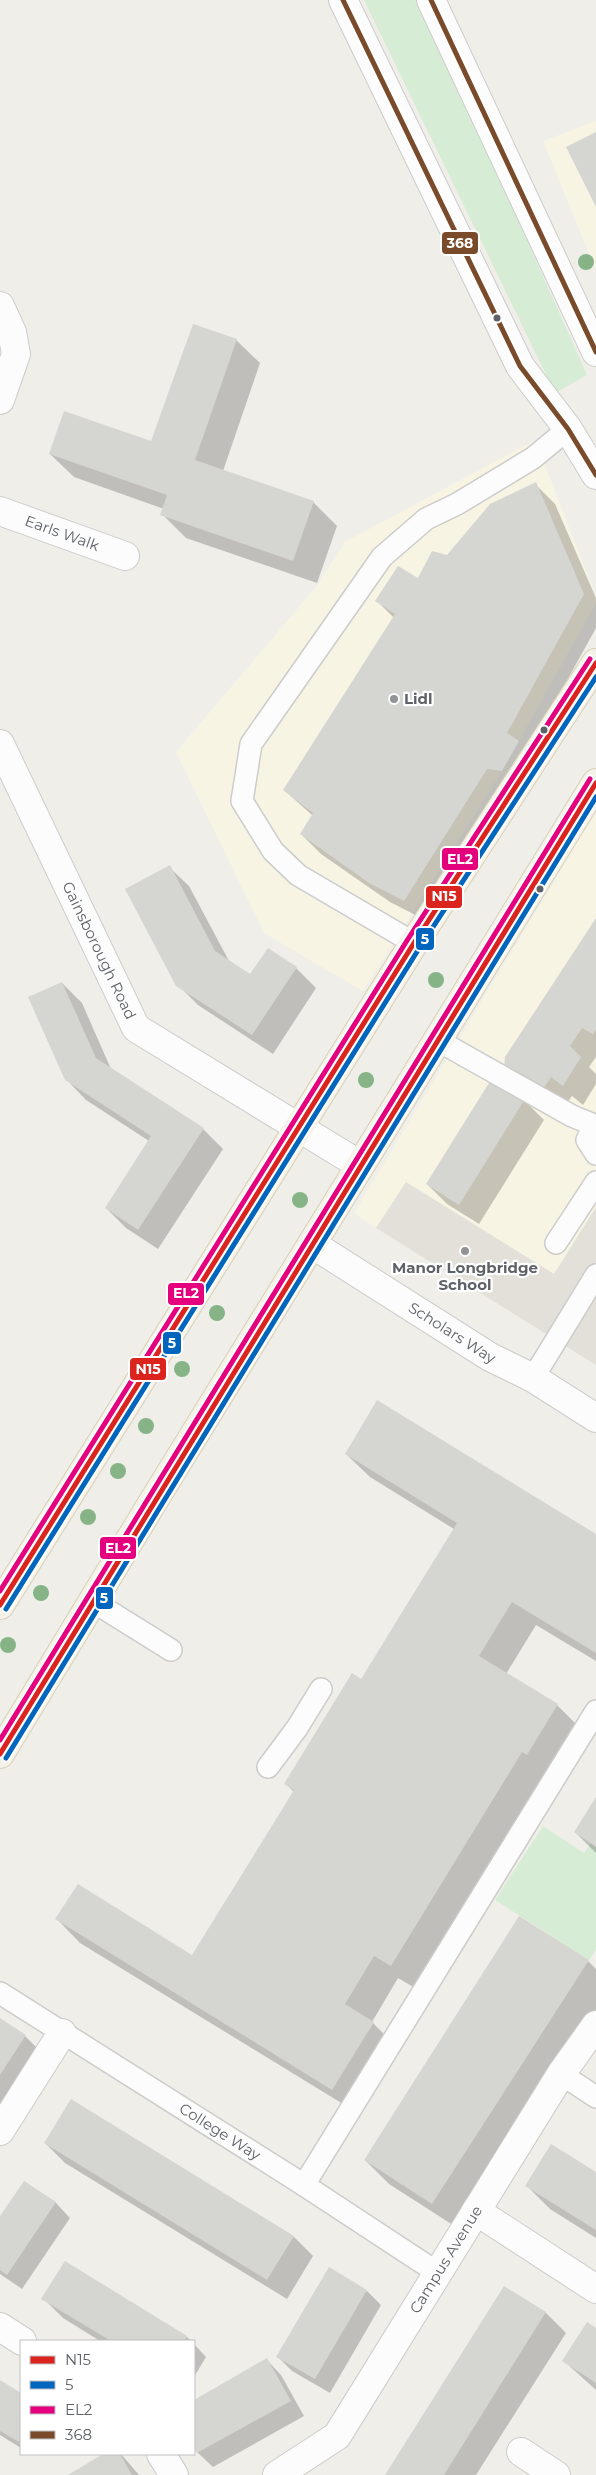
<svg xmlns="http://www.w3.org/2000/svg" width="596" height="2475" font-family="Montserrat,sans-serif">
<style>
.commercial{fill:#f8f4e4}
.education{fill:#e2e0d9}
.green{fill:#d7ecd5}
.shadow{fill:#0003}
.building{fill:#d5d5d2}
.lines{fill:none;stroke-linecap:round;stroke-linejoin:round}
.lane-casing{stroke:#cccccb;stroke-width:24}
.street-casing{stroke:#cccccb;stroke-width:30}
.secondary-casing{stroke:#cbcbca;stroke-width:30}
.primary-casing{stroke:#d8d0b6;stroke-width:30}
.lane{stroke:#fdfcfc;stroke-width:21}
.street{stroke:#fdfcfc;stroke-width:28}
.secondary{stroke:#fdfcfc;stroke-width:28}
.primary{stroke:#f4f2e9;stroke-width:28}
.bus-1-casing{stroke:#fff;stroke-width:9}
.bus-2-casing{stroke:#fff;stroke-width:9}
.bus-3-casing{stroke:#fff;stroke-width:9}
.bus-4-casing{stroke:#fff;stroke-width:9}
.bus-1{stroke:#dc241f;stroke-width:5}
.bus-2{stroke:#0065bd;stroke-width:5}
.bus-3{stroke:#e5007d;stroke-width:5}
.bus-4{stroke:#7a4b2a;stroke-width:5}
.tree{fill:#86b487}
.bus-dot{fill:#5e6268;stroke:#fff;stroke-width:2}
.poi-dot{fill:#919395;stroke:#fff;stroke-width:2}
.labels{text-anchor:middle;stroke-width:4.5;stroke-linejoin:round;paint-order:stroke}
.street-label{font-size:15px;fill:#5e6268;stroke:#fff}
.poi-label{font-size:15px;font-weight:bold;fill:#5e6268;stroke:#fff;text-anchor:start}
.line-badge{stroke:#fff;stroke-width:2}
.badge-label{font-size:14px;text-anchor:middle;font-weight:bold;fill:#fff}
</style>
<rect width="100%" height="100%" fill="#efeee9"/>
<g class="commercial">
<path d="M 596,121 L 596,271 L 543,141 Z"/>
<path d="M 535,440 L 596,596 L 596,603 L 502,771 L 363,991 L 264,933 L 176,752 L 316,587 L 345,542 Z"/>
<path d="M 596,812 L 596,1207 L 554,1274 L 406,1182 L 376,1228 L 354,1213 Z"/>
</g>
<path class="education" d="M 406,1182 L 554,1274 L 596,1207 L 596,1365 L 376,1228 Z"/>
<g class="green">
<path d="M 364,0 L 415,0 L 472,117 L 587,375 L 555,393 Z"/>
<path d="M 543,1826 L 584,1853 L 591,1843 L 596,1847 L 596,1950 L 589,1960 L 495,1900 Z"/>
</g>
<g class="shadow">
<path d="M 236,340 L 260,363 L 223,471 L 313,502 L 337,526 L 317,583 L 186,538 L 162,514 L 164,509 L 74,477 L 50,454 L 152,442 Z"/>
<path d="M 535,484 L 555,504 L 596,598 L 596,628 L 528,751 L 425,920 L 390,902 L 321,854 L 301,834 L 313,816 L 284,790 L 394,618 L 377,601 L 418,580 Z"/>
<path d="M 169,867 L 189,886 L 229,961 L 251,975 L 296,968 L 316,988 L 273,1054 L 198,1005 L 178,985 Z"/>
<path d="M 596,919 L 596,1057 L 589,1067 L 596,1074 L 596,1084 L 583,1105 L 572,1096 L 562,1111 L 526,1089 Z"/>
<path d="M 62,983 L 82,1003 L 111,1069 L 203,1129 L 223,1149 L 158,1249 L 126,1228 L 106,1208 L 149,1141 L 86,1100 L 66,1079 Z"/>
<path d="M 524,1100 L 544,1120 L 479,1224 L 447,1204 L 427,1184 Z"/>
<path d="M 346,1454 L 596,1535 L 596,1661 L 536,1625 L 506,1674 L 557,1705 L 581,1729 L 415,1988 L 398,1978 L 372,2022 L 396,2046 L 356,2112 L 80,1943 L 57,1919 L 193,1956 L 294,1792 L 286,1784 L 361,1681 L 454,1529 L 370,1477 Z"/>
<path d="M 596,1800 L 596,1853 L 575,1832 Z"/>
<path d="M 520,1918 L 588,1961 L 596,1969 L 596,2010 L 456,2227 L 389,2184 L 365,2160 Z"/>
<path d="M 0,2020 L 25,2036 L 48,2059 L 0,2134 Z"/>
<path d="M 45,2143 L 293,2236 L 313,2256 L 287,2299 L 65,2163 Z"/>
<path d="M 596,2174 L 596,2238 L 550,2209 L 527,2186 Z"/>
<path d="M 24,2182 L 56,2203 L 70,2218 L 22,2289 L 0,2274 L 0,2219 Z"/>
<path d="M 65,2263 L 187,2337 L 191,2341 L 100,2341 L 63,2318 L 43,2298 Z"/>
<path d="M 505,2288 L 546,2313 L 566,2333 L 476,2475 L 387,2475 Z"/>
<path d="M 367,2291 L 381,2305 L 330,2393 L 292,2371 L 278,2357 Z"/>
<path d="M 596,2329 L 596,2390 L 564,2361 Z"/>
<path d="M 194,2344 L 206,2357 L 194,2377 Z"/>
<path d="M 267,2360 L 281,2375 L 304,2416 L 213,2467 L 198,2453 L 194,2445 L 194,2401 Z"/>
<path d="M 0,2382 L 21,2394 L 21,2448 L 0,2435 Z"/>
<path d="M 106,2454 L 121,2454 L 139,2475 L 70,2475 Z"/>
</g>
<g class="building">
<path d="M 596,132 L 596,207 L 566,147 Z"/>
<path d="M 193,324 L 237,339 L 195,460 L 314,501 L 293,561 L 160,515 L 167,495 L 49,454 L 64,411 L 151,441 Z"/>
<path d="M 536,482 L 584,594 L 507,733 L 519,741 L 502,771 L 487,769 L 404,901 L 369,883 L 300,834 L 313,813 L 283,790 L 395,614 L 375,601 L 398,566 L 418,578 L 432,551 L 447,555 L 490,504 Z"/>
<path d="M 170,865 L 215,951 L 250,974 L 268,948 L 297,967 L 252,1035 L 176,986 L 125,889 Z"/>
<path d="M 596,918 L 596,1030 L 593,1034 L 582,1028 L 570,1046 L 581,1057 L 563,1086 L 551,1077 L 541,1092 L 504,1069 L 505,1057 Z"/>
<path d="M 62,982 L 96,1058 L 204,1128 L 138,1230 L 105,1208 L 151,1136 L 65,1080 L 28,997 Z"/>
<path d="M 492,1078 L 525,1099 L 459,1205 L 426,1184 Z"/>
<path d="M 377,1400 L 596,1534 L 596,1653 L 512,1602 L 479,1656 L 558,1704 L 527,1755 L 522,1752 L 391,1966 L 374,1956 L 345,2004 L 374,2022 L 332,2090 L 55,1919 L 78,1884 L 192,1955 L 294,1790 L 284,1784 L 352,1673 L 361,1679 L 457,1523 L 345,1454 Z"/>
<path d="M 596,1797 L 596,1847 L 574,1832 Z"/>
<path d="M 519,1916 L 589,1960 L 432,2204 L 364,2160 Z"/>
<path d="M 0,2018 L 26,2035 L 0,2075 Z"/>
<path d="M 71,2099 L 294,2236 L 267,2280 L 44,2143 Z"/>
<path d="M 551,2144 L 596,2172 L 596,2230 L 525,2186 Z"/>
<path d="M 24,2181 L 56,2202 L 7,2275 L 0,2270 L 0,2216 Z"/>
<path d="M 65,2261 L 187,2336 L 184,2341 L 111,2341 L 41,2299 Z"/>
<path d="M 329,2267 L 367,2290 L 315,2379 L 276,2357 Z"/>
<path d="M 504,2286 L 546,2312 L 444,2475 L 385,2475 Z"/>
<path d="M 587,2322 L 596,2328 L 596,2383 L 562,2361 Z"/>
<path d="M 267,2358 L 291,2401 L 197,2453 L 194,2447 L 194,2400 Z"/>
<path d="M 0,2380 L 21,2393 L 21,2438 L 19,2442 L 0,2431 Z"/>
<path d="M 103,2454 L 120,2454 L 132,2475 L 68,2475 Z"/>
</g>
<g class="lines">
<defs>
<g id="lane">
<path d="M 414,943 L 298,875 L 273,851 L 242,801 L 251,744 L 382,557 L 426,519 L 457,504 L 533,458 L 568,429"/>
<path d="M 437,1040 L 572,1116 L 594,1125 L 587,1140 L 596,1154"/>
<path d="M 556,1243 L 596,1182"/>
<path d="M 533,1378 L 596,1275"/>
<path d="M 94,1602 L 171,1650"/>
<path d="M 268,1767 L 297,1728 L 321,1689"/>
<path id="s1" d="M 0,1993 L 304,2185 L 438,2273"/>
<path d="M 561,2074 L 596,2097"/>
<path d="M 304,2185 L 596,1711"/>
</g>
<g id="street">
<path d="M 0,306 L 12,332 L 16,354 L 0,400"/>
<path id="s2" d="M 0,511 L 125,556"/>
<path id="s3" d="M 0,744 L 136,1028 L 360,1165"/>
<path id="s4" d="M 312,1244 L 490,1357 L 533,1378 L 596,1418"/>
<path d="M 0,2131 L 62,2033"/>
<path d="M 476,2211 L 596,2289"/>
<path d="M 0,2327 L 22,2341"/>
<path d="M 521,2452 L 556,2475"/>
<path d="M 161,2454 L 174,2475"/>
<path id="s5" d="M 277,2475 L 337,2436 L 561,2074 L 596,2025"/>
</g>
<g id="secondary">
<path d="M 343,0 L 520,366 L 568,429 L 596,475"/>
<path d="M 431,0 L 596,352"/>
</g>
<g id="primary">
<path d="M 0,1605 L 414,943 L 596,663"/>
<path d="M 0,1754 L 151,1505 L 596,783"/>
</g>
</defs>
<use href="#lane" class="lane-casing"/>
<use href="#street" class="street-casing"/>
<use href="#secondary" class="secondary-casing"/>
<use href="#primary" class="primary-casing"/>
<use href="#lane" class="lane"/>
<use href="#street" class="street"/>
<use href="#secondary" class="secondary"/>
<use href="#primary" class="primary"/>
<defs>
<g id="bus-1">
<path d="M 0,1605 L 414,943 L 596,663"/>
<path d="M 0,1754 L 596,783"/>
</g>
<g id="bus-2">
<path d="M 6,1609 L 420,947 L 596,677"/>
<path d="M 6,1758 L 596,797"/>
</g>
<g id="bus-3">
<path d="M 0,1591 L 408,939 L 590,659"/>
<path d="M 0,1740 L 590,779"/>
</g>
<g id="bus-4">
<path d="M 343,0 L 520,366 L 568,429 L 596,475"/>
<path d="M 431,0 L 596,352"/>
</g>
</defs>
<use href="#bus-1" class="bus-1-casing"/>
<use href="#bus-2" class="bus-2-casing"/>
<use href="#bus-3" class="bus-3-casing"/>
<use href="#bus-4" class="bus-4-casing"/>
<use href="#bus-1" class="bus-1"/>
<use href="#bus-2" class="bus-2"/>
<use href="#bus-3" class="bus-3"/>
<use href="#bus-4" class="bus-4"/>
</g>
<g class="tree">
<circle cx="586" cy="262" r="8"/>
<circle cx="436" cy="980" r="8"/>
<circle cx="366" cy="1080" r="8"/>
<circle cx="300" cy="1200" r="8"/>
<circle cx="217" cy="1313" r="8"/>
<circle cx="182" cy="1369" r="8"/>
<circle cx="146" cy="1426" r="8"/>
<circle cx="118" cy="1471" r="8"/>
<circle cx="88" cy="1517" r="8"/>
<circle cx="41" cy="1593" r="8"/>
<circle cx="8" cy="1645" r="8"/>
</g>
<g class="bus-dot">
<circle cx="497" cy="318" r="4.5"/>
<circle cx="544" cy="730" r="4.5"/>
<circle cx="540" cy="889" r="4.5"/>
</g>
<g class="poi-dot">
<circle cx="394" cy="699" r="5"/>
<circle cx="465" cy="1251" r="5"/>
</g>
<g class="labels">
<g class="street-label">
<text dy="5" stroke="none"><textPath href="#s2" startOffset="66">Earls Walk</textPath></text>
<text dy="5" stroke="none"><textPath href="#s3" startOffset="229">Gainsborough Road</textPath></text>
<text dy="5" stroke="none"><textPath href="#s4" startOffset="166">Scholars Way</textPath></text>
<text dy="5" stroke="none"><textPath href="#s1" startOffset="260">College Way</textPath></text>
<text dy="5" stroke="none"><textPath href="#s5" startOffset="279">Campus Avenue</textPath></text>
</g>
<g class="poi-label">
<text x="404" y="704">Lidl</text>
<text x="465" y="1273" text-anchor="middle">Manor Longbridge<tspan x="465" dy="17">School</tspan></text>
</g>
</g>
<g class="line-badge">
<rect x="441" y="231" width="38" height="24" rx="5" fill="#7a4b2a"/>
<rect x="441" y="847" width="38" height="24" rx="5" fill="#e5007d"/>
<rect x="425" y="885" width="38" height="24" rx="5" fill="#dc241f"/>
<rect x="415" y="927" width="20" height="24" rx="5" fill="#0065bd"/>
<rect x="167" y="1282" width="38" height="24" rx="5" fill="#e5007d"/>
<rect x="162" y="1331" width="20" height="24" rx="5" fill="#0065bd"/>
<rect x="129" y="1357" width="38" height="24" rx="5" fill="#dc241f"/>
<rect x="99" y="1536" width="38" height="24" rx="5" fill="#e5007d"/>
<rect x="95" y="1586" width="19" height="24" rx="5" fill="#0065bd"/>
</g>
<g class="badge-label">
<text x="460" y="248">368</text>
<text x="460" y="864">EL2</text>
<text x="444" y="901">N15</text>
<text x="425" y="944">5</text>
<text x="186" y="1298">EL2</text>
<text x="172" y="1348">5</text>
<text x="148" y="1374">N15</text>
<text x="118" y="1553">EL2</text>
<text x="104" y="1603">5</text>
</g>
<rect x="20" y="2340" width="175" height="115" fill="#ffffff" stroke="#bfc0c3"/>
<rect x="30" y="2356" width="25" height="8" fill="#dc241f" stroke="#bfc0c3"/>
<text x="65" y="2365" font-size="15" fill="#5e6268">N15</text>
<rect x="30" y="2381" width="25" height="8" fill="#0065bd" stroke="#bfc0c3"/>
<text x="65" y="2390" font-size="15" fill="#5e6268">5</text>
<rect x="30" y="2406" width="25" height="8" fill="#e5007d" stroke="#bfc0c3"/>
<text x="65" y="2415" font-size="15" fill="#5e6268">EL2</text>
<rect x="30" y="2431" width="25" height="8" fill="#7a4b2a" stroke="#bfc0c3"/>
<text x="65" y="2440" font-size="15" fill="#5e6268">368</text>
</svg>
